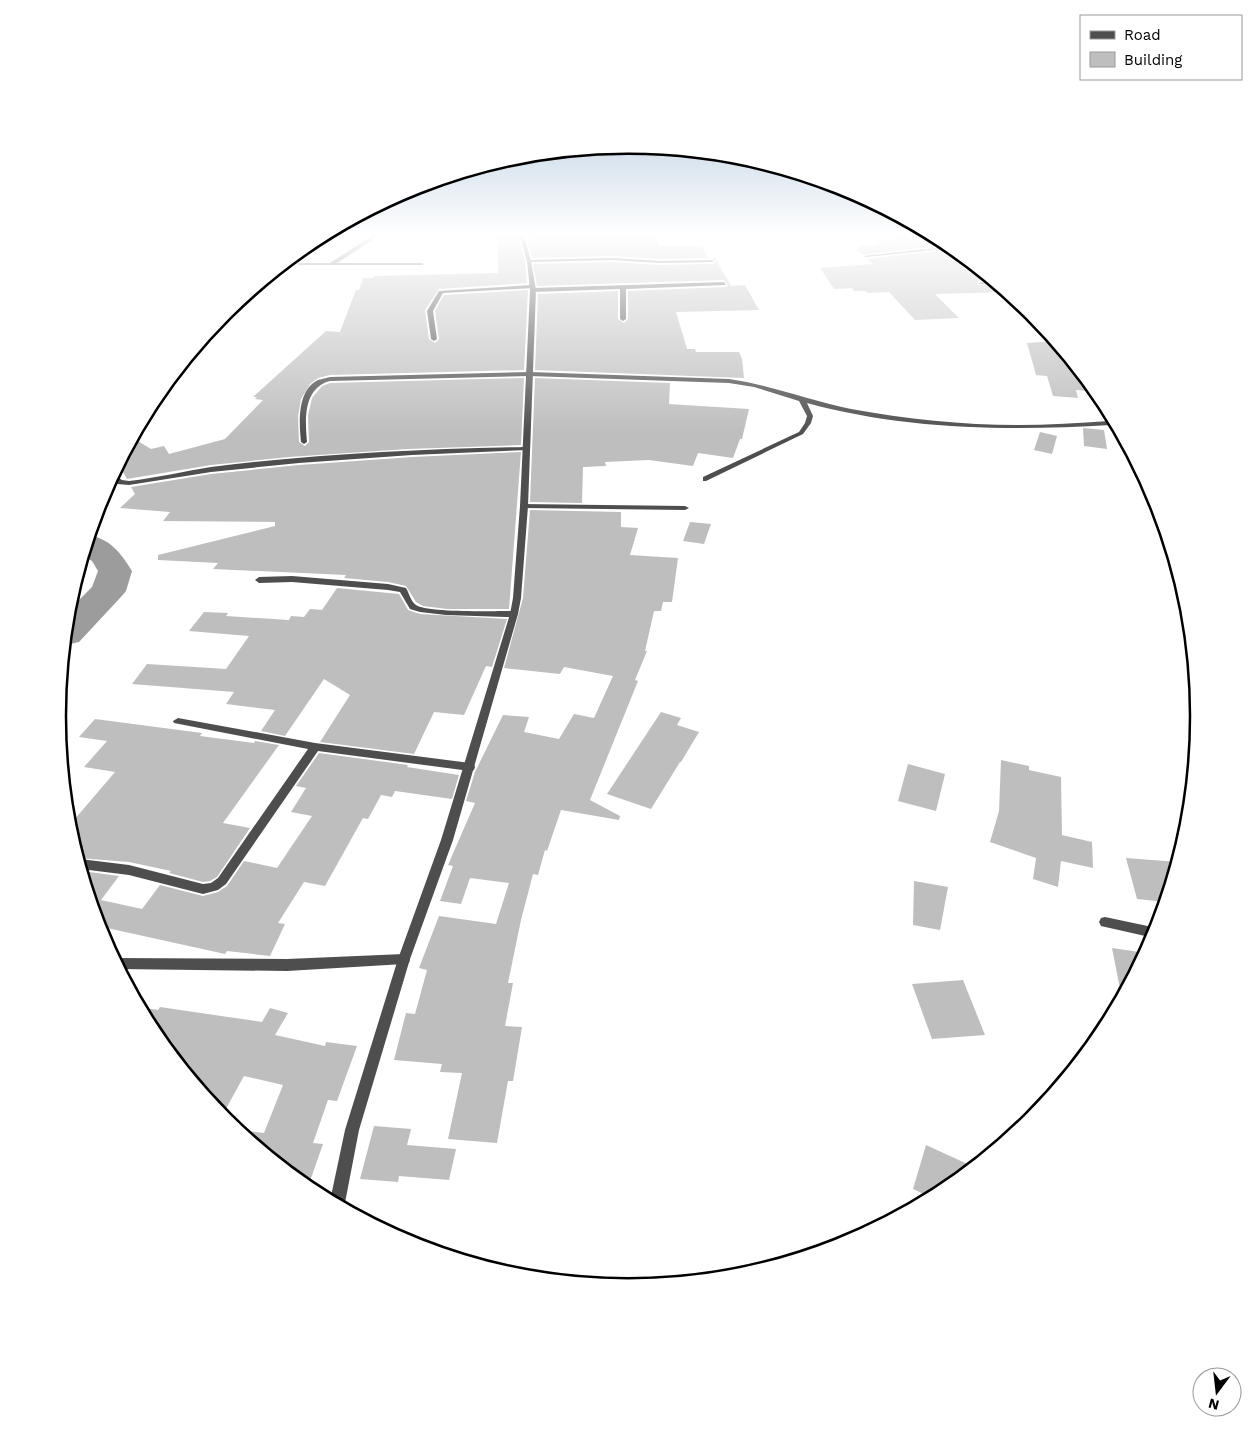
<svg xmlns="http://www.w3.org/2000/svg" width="1257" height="1432" font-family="'Work Sans',sans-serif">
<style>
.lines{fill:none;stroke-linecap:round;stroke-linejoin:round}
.river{fill:#9c9c9c;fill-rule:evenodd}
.building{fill:#bebebe}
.minor{fill:#4e4e4e;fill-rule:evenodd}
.tertiary{fill:#4e4e4e;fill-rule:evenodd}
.rim{fill:none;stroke:#000;stroke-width:2.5}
</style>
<rect width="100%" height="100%" fill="#fff"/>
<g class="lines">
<path class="river" d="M 90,535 C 111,540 121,553 132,571 L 126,591 L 120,598 L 79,642 L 66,645 L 65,645 L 68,611 L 92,587 L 98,571 L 92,561 L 83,556 Z"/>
</g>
<g class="building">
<path d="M 498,233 L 517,233 L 525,261 L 527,283 L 439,289 L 425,310 L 429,339 L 435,343 L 439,339 L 435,311 L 444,295 L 528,290 L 524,370 L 330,375 L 318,378 L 310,384 L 301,399 L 298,417 L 299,442 L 305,446 L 309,442 L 308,415 L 312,398 L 322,386 L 330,383 L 524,378 L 521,445 L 408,449 L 289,457 L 211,465 L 127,479 L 119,465 L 133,438 L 151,449 L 164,446 L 169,454 L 225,439 L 263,400 L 255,399 L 257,397 L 253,397 L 326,331 L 340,332 L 356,290 L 359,290 L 363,278 L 374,278 L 374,276 L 498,273 Z"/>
<path d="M 600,233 L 620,233 L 622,237 L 654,236 L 660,246 L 702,246 L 708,258 L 715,258 L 731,286 L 745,285 L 759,310 L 676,312 L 687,349 L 695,349 L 696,352 L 739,352 L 742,359 L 744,378 L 535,370 L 538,294 L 618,291 L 618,319 L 624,323 L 628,319 L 628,291 L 726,287 L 728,285 L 724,280 L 537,286 L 533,264 L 612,262 L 660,265 L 712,264 L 716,262 L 712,258 L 660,259 L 612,256 L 532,258 L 527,239 Z"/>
<path d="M 936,236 L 949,244 L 863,255 L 855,249 L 861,248 L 858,246 L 881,245 L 876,240 L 900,239 L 897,237 Z"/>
<path d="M 955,249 L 992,279 L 978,281 L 977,285 L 998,284 L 1008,292 L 935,294 L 959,318 L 915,320 L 889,292 L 868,293 L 866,291 L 854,291 L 852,288 L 834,289 L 820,268 L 873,264 L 867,259 Z"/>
<path d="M 1055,341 L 1068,355 L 1097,392 L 1076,390 L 1078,398 L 1053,396 L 1047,376 L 1036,375 L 1027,343 Z"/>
<path d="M 535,378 L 670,383 L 669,404 L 749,409 L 742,439 L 740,439 L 733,458 L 698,453 L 693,466 L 649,460 L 605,462 L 606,466 L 583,467 L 582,503 L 530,502 Z"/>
<path d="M 1083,428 L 1104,430 L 1107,449 L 1084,446 Z"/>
<path d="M 1040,432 L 1057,436 L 1052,454 L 1034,450 Z"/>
<path d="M 521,452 L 509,609 L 447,609 L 423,606 L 416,602 L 406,586 L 388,582 L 344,578 L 346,575 L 213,569 L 218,563 L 158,560 L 158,555 L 275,526 L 275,522 L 163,521 L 170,512 L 120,508 L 135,494 L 131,487 L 211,474 L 299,465 L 412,457 Z"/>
<path d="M 530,510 L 621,512 L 621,527 L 638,528 L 630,555 L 678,558 L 672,602 L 663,602 L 661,611 L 654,611 L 645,651 L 647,651 L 635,680 L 638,681 L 590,800 L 620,816 L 619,820 L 561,810 L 547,851 L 545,850 L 538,875 L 533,874 L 521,920 L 508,983 L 513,983 L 505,1026 L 522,1027 L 513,1081 L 508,1081 L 497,1143 L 448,1139 L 462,1073 L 440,1072 L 442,1064 L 394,1060 L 406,1013 L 415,1014 L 427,970 L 419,968 L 439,916 L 496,924 L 509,883 L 470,878 L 461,904 L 440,901 L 453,866 L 448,865 L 475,803 L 466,801 L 475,772 L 503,715 L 529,717 L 524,732 L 559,739 L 574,714 L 594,718 L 613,676 L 564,667 L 560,674 L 504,668 L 523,598 Z"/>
<path d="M 690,522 L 711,524 L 704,544 L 683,541 Z"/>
<path d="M 337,588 L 399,594 L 408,610 L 420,614 L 507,619 L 492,667 L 486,666 L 464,715 L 434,712 L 414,754 L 320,742 L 350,695 L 324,679 L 285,736 L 261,731 L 275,710 L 226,704 L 234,692 L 132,684 L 147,664 L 226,669 L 249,636 L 189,631 L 204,612 L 228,613 L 226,616 L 289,620 L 291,616 L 304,617 L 310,609 L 322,610 Z"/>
<path d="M 661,712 L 681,718 L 677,725 L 699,732 L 681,762 L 680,762 L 651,809 L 607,794 Z"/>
<path d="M 95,719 L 202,733 L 200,736 L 254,743 L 255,741 L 279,745 L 223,823 L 250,828 L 217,877 L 210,881 L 203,882 L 169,873 L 171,871 L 129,862 L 78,858 L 68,827 L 115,772 L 84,767 L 107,741 L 79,737 Z"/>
<path d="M 319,753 L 408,765 L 407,767 L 459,775 L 452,799 L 395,791 L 392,797 L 381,795 L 368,819 L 363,818 L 325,886 L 304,882 L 278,923 L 285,924 L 270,956 L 227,951 L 225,954 L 98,926 L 82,871 L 119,876 L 101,900 L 142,909 L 160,885 L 203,896 L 218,892 L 227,886 L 244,861 L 277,868 L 312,816 L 291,812 L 306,788 L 296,786 Z"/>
<path d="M 1001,760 L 1029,766 L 1029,770 L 1061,777 L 1062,835 L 1092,842 L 1093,868 L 1061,861 L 1058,887 L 1033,879 L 1036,858 L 990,842 L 999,811 Z"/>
<path d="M 908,764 L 945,774 L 936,811 L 898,801 Z"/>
<path d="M 1126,858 L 1178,862 L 1166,902 L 1137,899 Z"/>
<path d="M 914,881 L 948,887 L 940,930 L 913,925 Z"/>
<path d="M 1112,948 L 1146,953 L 1122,999 Z"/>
<path d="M 963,980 L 985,1035 L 932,1039 L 912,984 Z"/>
<path d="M 140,1007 L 158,1010 L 160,1007 L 262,1022 L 270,1008 L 288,1013 L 275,1035 L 325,1046 L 326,1042 L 357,1046 L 337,1101 L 328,1100 L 313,1143 L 323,1144 L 310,1181 L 298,1180 L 238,1130 L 264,1133 L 283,1085 L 244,1076 L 222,1116 L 154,1033 Z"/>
<path d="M 374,1126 L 411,1129 L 407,1145 L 456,1149 L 449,1180 L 399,1176 L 398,1182 L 360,1179 Z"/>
<path d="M 926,1145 L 974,1167 L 945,1191 L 932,1198 L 913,1189 Z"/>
</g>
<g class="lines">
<g class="minor">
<path d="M 372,233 L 376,233 L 374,239 L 337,263 L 422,263 L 424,264 L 422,265 L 299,265 L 297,264 L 299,263 L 330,263 L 370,237 Z"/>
<path d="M 553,233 L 598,233 L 522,237 L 520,236 Z"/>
<path d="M 951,246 L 954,248 L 866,257 L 864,256 Z"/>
<path d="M 612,258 L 660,261 L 712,260 L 714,261 L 712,262 L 660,263 L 612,260 L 529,262 L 527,261 L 529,260 Z"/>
<path d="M 994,281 L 997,283 L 980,284 L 978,283 Z"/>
<path d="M 724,282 L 726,285 L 626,289 L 626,319 L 623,321 L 620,319 L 620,289 L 533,292 L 530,290 L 533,288 Z"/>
<path d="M 532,285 L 534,288 L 443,293 L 433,311 L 437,339 L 434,341 L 431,339 L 427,311 L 439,291 Z"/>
<path d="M 530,372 L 729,379 C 771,385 810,401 851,409 C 906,419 962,425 1018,425 C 1048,425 1079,423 1109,421 L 1103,403 L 1105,401 L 1121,432 L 1118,431 L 1111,425 C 1009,431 906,430 807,403 L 813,416 L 811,423 L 803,434 L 706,481 L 703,481 L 703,477 L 799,432 L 805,423 L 807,416 L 799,401 L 754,387 L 729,383 L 530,376 L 330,381 C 303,388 305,420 307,442 L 304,444 L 301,442 C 299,423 297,390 318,380 C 322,379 326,378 330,377 Z"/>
<path d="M 526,447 L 528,448 L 528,450 L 412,455 L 299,463 L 211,472 L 129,485 L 117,484 L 111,479 L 113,474 L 122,480 L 129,481 C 157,478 184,471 211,467 C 315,454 421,449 526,447 Z"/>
<path d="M 521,504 L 685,506 L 689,508 L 685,510 L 524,508 L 520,506 Z"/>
<path d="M 292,576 L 388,584 L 406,588 C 409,593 411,602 416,605 C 427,613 497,611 514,611 L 518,614 L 514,617 L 505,617 L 446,615 L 420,612 L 410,609 L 400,592 L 388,590 L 292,582 L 259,583 L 255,580 L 259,577 Z"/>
<path d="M 178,718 L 315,743 L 470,763 L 474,764 L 475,767 L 474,770 L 470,771 L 318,751 L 226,884 L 218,890 L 203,894 L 129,875 L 81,869 L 78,860 L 80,859 L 129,865 L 203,884 L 211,883 L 218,878 L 308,749 L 174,723 L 173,721 Z"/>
<path d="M 1105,917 L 1157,928 L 1158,928 L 1154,938 L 1101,926 L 1099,922 L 1101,918 Z"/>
<path d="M 404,954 L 409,955 L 410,959 L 409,963 L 404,964 L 287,971 L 119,969 L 114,958 L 287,959 Z"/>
</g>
<path class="tertiary" d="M 519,233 L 523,233 L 531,261 L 536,290 L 528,506 L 521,598 L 518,614 L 453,840 L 410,959 L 359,1130 L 344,1208 L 330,1201 L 345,1130 L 398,959 L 441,840 L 510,614 L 513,598 L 520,506 L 530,290 L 527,261 Z"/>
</g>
<linearGradient id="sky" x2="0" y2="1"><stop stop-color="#89aaca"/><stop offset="0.54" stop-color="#fff"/><stop offset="1" stop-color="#fff" stop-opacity="0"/></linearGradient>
<rect width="1257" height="434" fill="url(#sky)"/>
<path d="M0 0H1257V1432H0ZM66 716a562 562 0 1 1 1124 0a562 562 0 1 1-1124 0Z" fill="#fff" fill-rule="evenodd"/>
<path class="rim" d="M66 716a562 562 0 1 1 1124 0a562 562 0 1 1-1124 0Z"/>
<rect x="1080" y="15" width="162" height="65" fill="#ffffff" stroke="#999999"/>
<rect x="1090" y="31" width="25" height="8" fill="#4e4e4e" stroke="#999999"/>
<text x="1124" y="40" font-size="15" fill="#000000">Road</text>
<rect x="1090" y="52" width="25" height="15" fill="#bebebe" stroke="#999999"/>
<text x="1124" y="65" font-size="15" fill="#000000">Building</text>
<g transform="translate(1217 1392) rotate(195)"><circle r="24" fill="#ffffff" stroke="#999999"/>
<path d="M0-4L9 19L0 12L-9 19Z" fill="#000000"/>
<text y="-8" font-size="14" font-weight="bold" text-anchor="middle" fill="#000000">N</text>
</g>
</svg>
